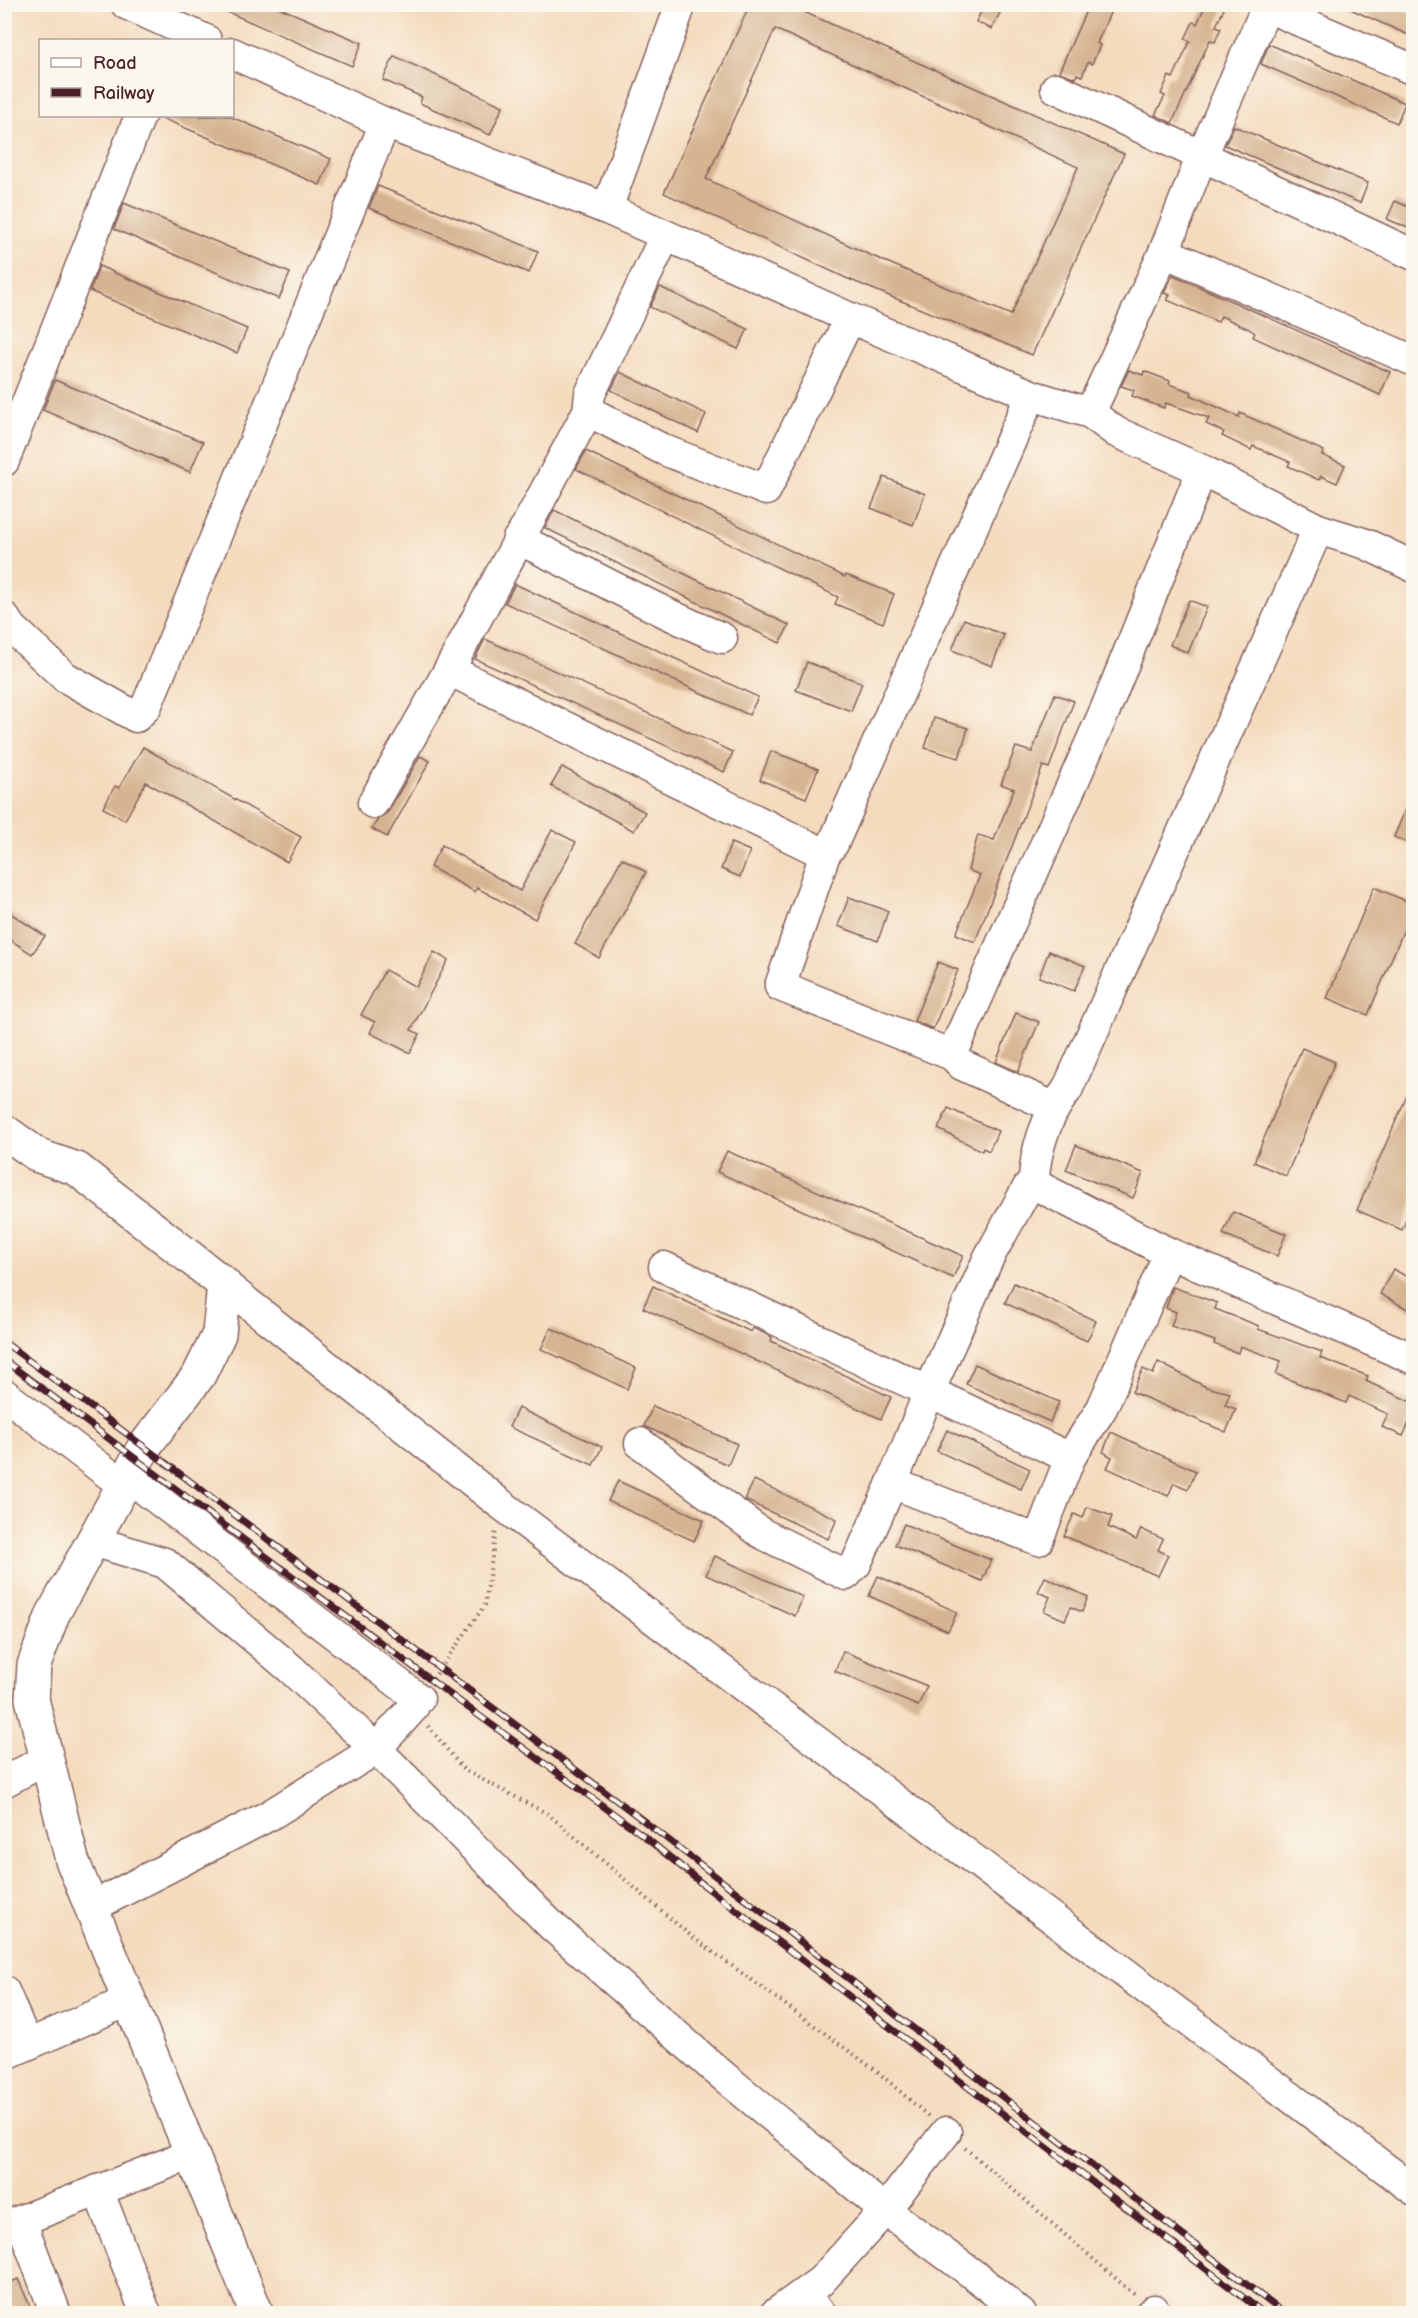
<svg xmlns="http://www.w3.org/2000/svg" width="1418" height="2318" font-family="'Balsamiq Sans',sans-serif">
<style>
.building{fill:#d5b491;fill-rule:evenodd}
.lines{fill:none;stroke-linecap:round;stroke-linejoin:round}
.minor-casing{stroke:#86615e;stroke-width:33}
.major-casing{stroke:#86615e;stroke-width:36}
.path{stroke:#86615e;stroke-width:4;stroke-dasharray:1.5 4.5;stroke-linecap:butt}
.minor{stroke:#fff;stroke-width:30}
.major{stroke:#fff;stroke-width:33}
.rail-casing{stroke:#4a1f2b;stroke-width:7}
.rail{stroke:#fbf7ec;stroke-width:4.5;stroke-dasharray:14;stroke-linecap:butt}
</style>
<rect width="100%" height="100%" fill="#fbf7ec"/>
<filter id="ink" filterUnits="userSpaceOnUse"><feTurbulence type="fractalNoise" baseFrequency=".0167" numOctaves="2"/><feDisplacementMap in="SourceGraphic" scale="12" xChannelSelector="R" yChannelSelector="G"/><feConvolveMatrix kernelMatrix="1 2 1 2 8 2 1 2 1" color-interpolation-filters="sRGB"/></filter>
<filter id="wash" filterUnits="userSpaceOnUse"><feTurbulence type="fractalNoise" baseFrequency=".008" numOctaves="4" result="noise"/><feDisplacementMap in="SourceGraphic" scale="24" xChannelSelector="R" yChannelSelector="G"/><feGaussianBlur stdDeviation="1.35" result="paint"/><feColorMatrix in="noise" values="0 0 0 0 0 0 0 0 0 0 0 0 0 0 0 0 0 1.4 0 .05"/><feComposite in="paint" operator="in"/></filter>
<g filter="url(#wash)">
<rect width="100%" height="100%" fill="#f4dbbe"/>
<g id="blocks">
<g class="building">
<path d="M 209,4 L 271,4 L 362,43 L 352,66 Z"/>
<path d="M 750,4 L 786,4 L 1124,154 L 1032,355 L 846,278 L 664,193 ZM 775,29 L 1078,167 L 1011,315 L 870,255 L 706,179 Z"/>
<path d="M 985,4 L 1004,4 L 992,29 L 976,22 Z"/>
<path d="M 1089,4 L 1114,4 L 1097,43 L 1100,45 L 1092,64 L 1088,62 L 1082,76 L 1077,74 L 1076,78 L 1059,72 Z"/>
<path d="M 1206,4 L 1226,4 L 1216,26 L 1221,28 L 1215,42 L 1210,40 L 1172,123 L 1155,115 L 1165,96 L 1161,94 L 1169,76 L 1173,78 L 1190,41 L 1185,39 L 1193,22 L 1197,24 Z"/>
<path d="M 1339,4 L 1392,4 L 1413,14 L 1413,37 Z"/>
<path d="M 1269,44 L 1405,103 L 1397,123 L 1261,64 Z"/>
<path d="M 394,56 L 503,106 L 490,135 L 420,103 L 422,97 L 383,80 Z"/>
<path d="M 157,116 L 229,116 L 331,159 L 320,185 Z"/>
<path d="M 1234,126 L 1368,183 L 1360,203 L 1225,145 Z"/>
<path d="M 378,186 L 538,251 L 529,273 L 369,208 Z"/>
<path d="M 1395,201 L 1413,209 L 1413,230 L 1387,219 Z"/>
<path d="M 124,203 L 290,273 L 279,299 L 114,229 Z"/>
<path d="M 99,266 L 247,329 L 237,353 L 90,291 Z"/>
<path d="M 1173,275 L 1390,372 L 1380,395 L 1253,337 L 1255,333 L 1249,329 L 1221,316 L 1218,322 L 1167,300 L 1170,295 L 1164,293 Z"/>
<path d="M 660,287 L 748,329 L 738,349 L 650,307 Z"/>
<path d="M 1129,370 L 1143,375 L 1144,371 L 1170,381 L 1169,384 L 1192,392 L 1191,395 L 1239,417 L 1240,413 L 1324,451 L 1322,455 L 1345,465 L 1337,483 L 1321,476 L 1319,480 L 1288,466 L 1290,462 L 1253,446 L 1251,450 L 1222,436 L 1224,432 L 1206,424 L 1209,418 L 1166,403 L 1164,408 L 1132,396 L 1134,390 L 1121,386 Z"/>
<path d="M 620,372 L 706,414 L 698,433 L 611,390 Z"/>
<path d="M 55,380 L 203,442 L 190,472 L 43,410 Z"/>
<path d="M 586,451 L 845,577 L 846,575 L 894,594 L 883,623 L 835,604 L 838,597 L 576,469 Z"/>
<path d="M 884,477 L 925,494 L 913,525 L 871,508 Z"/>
<path d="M 554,510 L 789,625 L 780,643 L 545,528 Z"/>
<path d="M 515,584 L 758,697 L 749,715 L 505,603 Z"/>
<path d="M 1189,600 L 1207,607 L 1188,653 L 1170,645 Z"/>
<path d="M 964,619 L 1004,635 L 992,666 L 952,650 Z"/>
<path d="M 485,639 L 733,752 L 724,772 L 475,659 Z"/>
<path d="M 807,662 L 862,683 L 851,711 L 796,690 Z"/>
<path d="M 1055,694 L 1074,701 L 1049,768 L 1043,766 L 975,942 L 956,934 L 980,875 L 968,870 L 978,835 L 994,840 L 1014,789 L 1001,784 L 1016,747 L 1032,752 Z"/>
<path d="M 934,718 L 968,728 L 959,758 L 925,748 Z"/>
<path d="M 143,747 L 301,837 L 287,862 L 146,782 L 125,820 L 103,808 L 115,786 L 119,788 Z"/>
<path d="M 771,751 L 818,769 L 806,798 L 760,780 Z"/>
<path d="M 420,756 L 430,761 L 387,837 L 372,829 L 378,819 L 388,812 Z"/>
<path d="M 562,767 L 645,812 L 634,831 L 551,786 Z"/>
<path d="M 1413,791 L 1413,846 L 1394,837 Z"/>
<path d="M 552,830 L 576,842 L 535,919 L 477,888 L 475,892 L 430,867 L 442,845 L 520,891 Z"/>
<path d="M 731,843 L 750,851 L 740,877 L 721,869 Z"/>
<path d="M 622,858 L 646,872 L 599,958 L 575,944 Z"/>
<path d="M 1374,887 L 1413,904 L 1413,908 L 1368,1015 L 1327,998 Z"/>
<path d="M 849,897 L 888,911 L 878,941 L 838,926 Z"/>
<path d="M 4,909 L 45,936 L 32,954 L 4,936 Z"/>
<path d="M 1049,951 L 1085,966 L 1074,991 L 1039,977 Z"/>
<path d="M 434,952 L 448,960 L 411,1030 L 420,1034 L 410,1053 L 370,1033 L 375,1022 L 361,1015 L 385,970 L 416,987 Z"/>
<path d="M 938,962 L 958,970 L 933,1029 L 914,1021 Z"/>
<path d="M 1016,1013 L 1039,1022 L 1018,1072 L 996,1062 Z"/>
<path d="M 1302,1048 L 1335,1062 L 1286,1176 L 1254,1162 Z"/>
<path d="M 1413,1082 L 1413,1203 L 1402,1230 L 1357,1210 Z"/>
<path d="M 948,1108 L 998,1131 L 989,1151 L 983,1148 L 982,1151 L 938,1129 Z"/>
<path d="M 1076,1145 L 1143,1173 L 1133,1198 L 1066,1170 Z"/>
<path d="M 727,1151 L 963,1256 L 953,1278 L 717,1172 Z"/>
<path d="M 1233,1212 L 1286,1234 L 1277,1256 L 1223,1234 Z"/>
<path d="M 1393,1269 L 1413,1280 L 1413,1312 L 1380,1294 Z"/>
<path d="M 1014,1283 L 1096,1321 L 1087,1341 L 1005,1303 Z"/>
<path d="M 653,1286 L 751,1332 L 753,1328 L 772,1337 L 771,1341 L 891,1397 L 881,1419 L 643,1308 Z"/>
<path d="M 1173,1287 L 1217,1303 L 1215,1309 L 1259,1326 L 1258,1329 L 1322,1352 L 1320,1358 L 1368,1376 L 1366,1381 L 1413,1403 L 1413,1414 L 1403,1436 L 1382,1427 L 1388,1414 L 1349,1396 L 1346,1403 L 1276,1374 L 1281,1361 L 1240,1346 L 1238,1353 L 1214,1344 L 1215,1341 L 1171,1326 L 1176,1312 L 1166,1308 Z"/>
<path d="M 551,1328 L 636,1368 L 627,1389 L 541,1349 Z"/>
<path d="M 1158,1362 L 1206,1387 L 1230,1393 L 1225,1405 L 1236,1409 L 1226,1432 L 1132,1392 L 1143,1369 L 1153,1374 Z"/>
<path d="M 975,1364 L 1059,1402 L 1050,1422 L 966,1384 Z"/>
<path d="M 653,1406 L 737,1444 L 728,1465 L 644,1426 Z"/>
<path d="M 518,1408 L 602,1447 L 593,1465 L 509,1427 Z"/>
<path d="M 947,1430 L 1030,1469 L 1021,1489 L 937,1451 Z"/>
<path d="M 1111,1432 L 1196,1471 L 1188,1489 L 1174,1483 L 1168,1496 L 1107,1468 L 1112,1457 L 1103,1452 Z"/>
<path d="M 754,1480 L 837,1519 L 828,1539 L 745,1500 Z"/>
<path d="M 618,1481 L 704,1520 L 694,1541 L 608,1501 Z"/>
<path d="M 1087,1507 L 1112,1516 L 1108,1527 L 1136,1540 L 1141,1529 L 1163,1539 L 1158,1550 L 1168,1555 L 1158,1576 L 1064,1536 L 1074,1514 L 1083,1518 Z"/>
<path d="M 904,1524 L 991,1560 L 982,1581 L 895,1545 Z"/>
<path d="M 715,1556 L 803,1597 L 795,1616 L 706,1575 Z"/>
<path d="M 878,1576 L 957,1612 L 948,1631 L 869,1596 Z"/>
<path d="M 1045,1577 L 1088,1597 L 1082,1612 L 1071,1607 L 1065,1620 L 1044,1611 L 1050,1597 L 1038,1592 Z"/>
<path d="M 843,1651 L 927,1686 L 918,1706 L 835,1671 Z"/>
<path d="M 18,2279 L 33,2313 L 4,2313 L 4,2285 Z"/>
</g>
</g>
</g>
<g filter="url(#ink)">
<use href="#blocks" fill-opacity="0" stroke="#86615e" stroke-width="1.5"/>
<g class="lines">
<defs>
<g id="minor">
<path d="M 126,4 L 206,40"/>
<path d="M 1267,7 L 1414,70"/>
<path d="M 232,53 L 385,123 L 607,209 L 850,318 L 1031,395 L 1090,413 L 1116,432 L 1202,470 L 1318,529 L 1366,544 L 1414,567"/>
<path d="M 1056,88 L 1414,255"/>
<path d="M 607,209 L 681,4"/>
<path d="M 1164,252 L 1414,361"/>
<path d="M 1031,395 L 833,844 L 825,854 L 780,986 L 952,1055 L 962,1065 L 1053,1107"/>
<path d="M 588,411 L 664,450 L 766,490 L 850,318"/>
<path d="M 1090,413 L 1164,252 L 1201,158 L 1268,4"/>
<path d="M 4,461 L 140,116"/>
<path d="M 518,539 C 588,572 651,609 722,638"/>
<path d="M 4,617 L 9,625 L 65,677 L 136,717 L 146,707 L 385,123"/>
<path d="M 449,670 L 825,854"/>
<path d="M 373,803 L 449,670 L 588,411 L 590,394 L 665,236"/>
<path d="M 952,1055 L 1106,708 L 1202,470"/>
<path d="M 1034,1184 C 1034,1151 1047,1115 1067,1090 L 1318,529"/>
<path d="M 664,1267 L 1070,1458"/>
<path d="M 224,1284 L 498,1502 L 1414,2190"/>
<path d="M 4,1394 L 123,1485"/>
<path d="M 640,1443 L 761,1533 L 846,1575 L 856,1564 L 892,1483 L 929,1392 L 989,1257 L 1028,1187 L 1034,1184 L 1169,1253 L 1414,1359"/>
<path d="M 127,1476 L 419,1699"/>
<path d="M 892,1483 L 1038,1540 L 1070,1458 L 1102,1408 L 1169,1253"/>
<path d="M 93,1541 L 165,1563 L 291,1669 L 376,1749 L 552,1926 L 716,2070 L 885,2210 L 946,2132"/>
<path d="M 4,1782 L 47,1759"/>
<path d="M 92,1907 L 270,1815 L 376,1749 L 413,1708"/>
<path d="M 4,1991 L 27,2045"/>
<path d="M 4,2055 L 130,2000"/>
<path d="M 98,2190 L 146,2314"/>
<path d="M 21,2221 L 56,2314"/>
<path d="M 4,2227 L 192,2154"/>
<path d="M 803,2294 L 821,2314"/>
<path d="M 775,2314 L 821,2281 L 885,2210 L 978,2278 L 1021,2314"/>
<path d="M 1150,2314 L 1154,2310"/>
</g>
<path id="major" d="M 4,1131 L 39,1156 L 77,1169 L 224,1284 L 219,1334 L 199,1375 L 144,1447 L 53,1614 L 34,1665 L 32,1699 L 72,1860 L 257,2314"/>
</defs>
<use href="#minor" class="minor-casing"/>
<use href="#major" class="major-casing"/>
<g class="path">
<path d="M 433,1679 L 485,1605 L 496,1530"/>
<path d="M 428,1726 L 464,1770 L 548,1814 L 691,1936 L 878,2072 L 928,2116"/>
<path d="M 965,2148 L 1136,2296"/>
</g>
<use href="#minor" class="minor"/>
<use href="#major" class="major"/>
<defs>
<g id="rail">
<path d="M 4,1342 L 636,1815 L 1285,2314"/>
<path d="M 4,1360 L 444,1690 L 640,1833 L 705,1886 L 1265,2314"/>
</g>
</defs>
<use href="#rail" class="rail-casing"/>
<use href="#rail" class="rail"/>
</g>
</g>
<rect width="1418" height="2318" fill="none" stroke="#fbf7ec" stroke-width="24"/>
<rect x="39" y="39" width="195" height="78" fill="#fbf7ec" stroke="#b4a19f" stroke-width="1.5"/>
<rect x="51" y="58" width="30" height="9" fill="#ffffff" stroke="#b4a19f" stroke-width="1.5"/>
<text x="93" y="69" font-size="18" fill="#4a1f2b">Road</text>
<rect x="51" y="88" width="30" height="9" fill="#4a1f2b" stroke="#b4a19f" stroke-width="1.5"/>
<text x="93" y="99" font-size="18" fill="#4a1f2b">Railway</text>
</svg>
